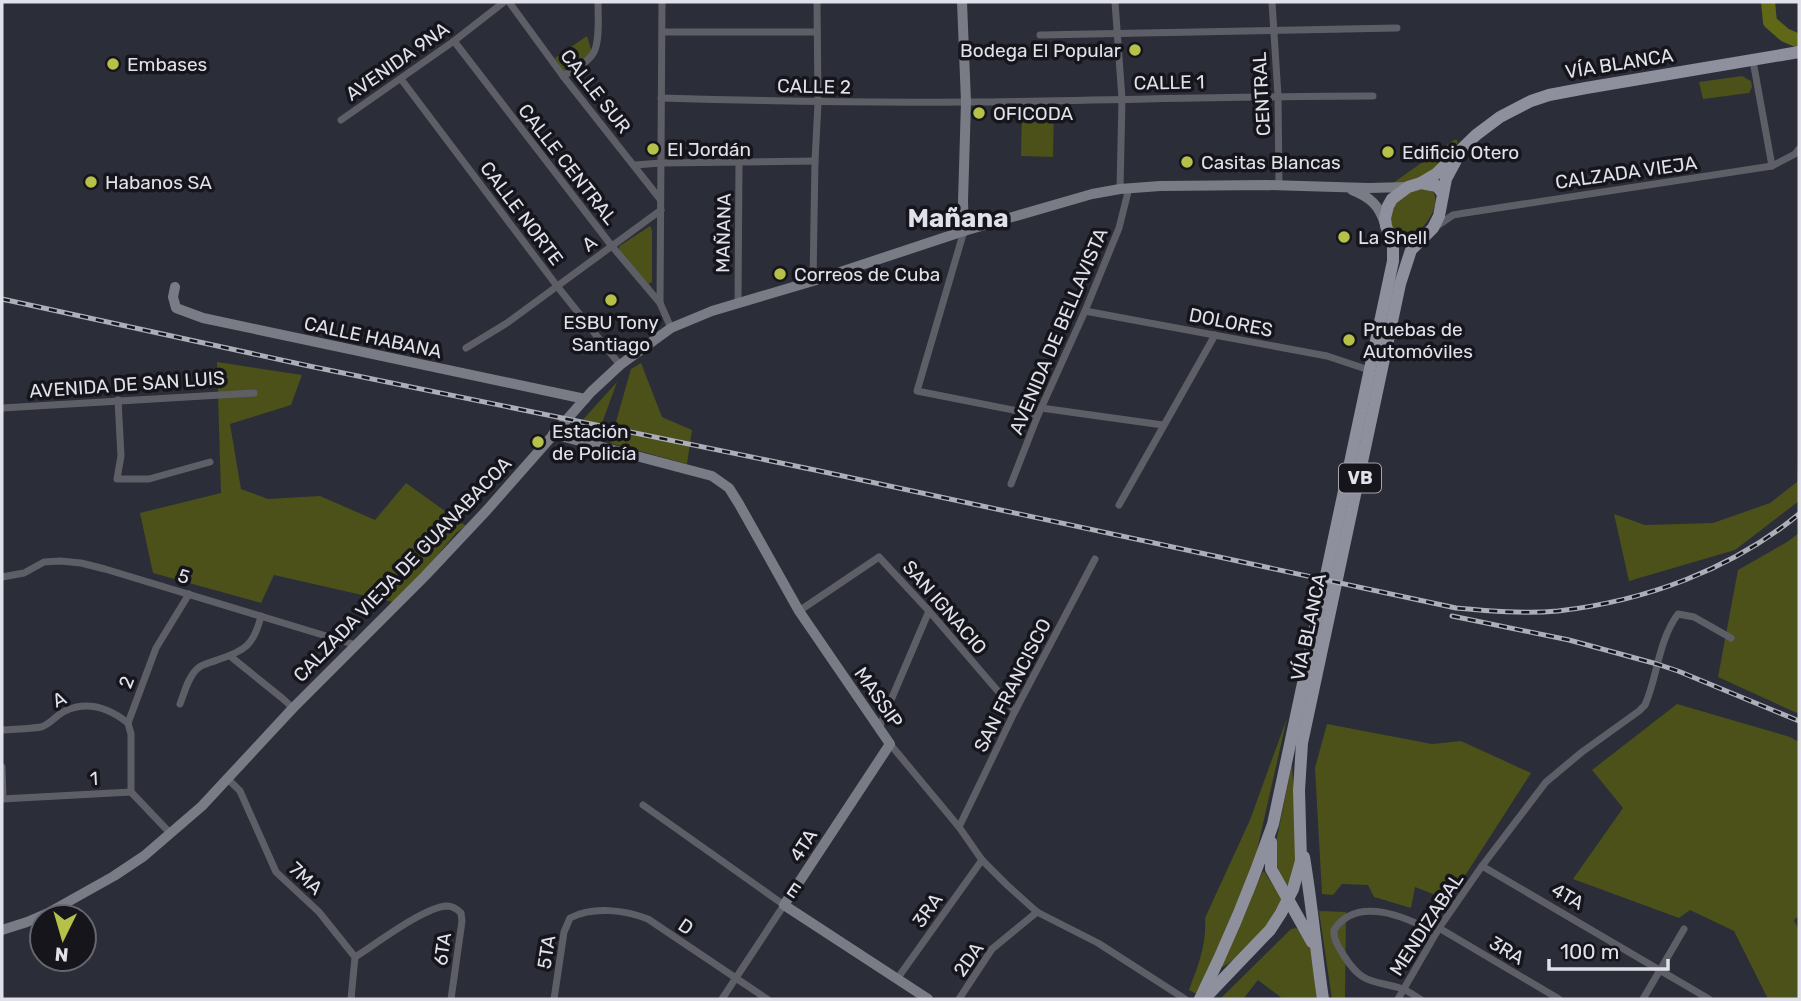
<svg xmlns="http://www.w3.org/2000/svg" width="1801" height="1001" font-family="Rubik,sans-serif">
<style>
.green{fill:#4b5119}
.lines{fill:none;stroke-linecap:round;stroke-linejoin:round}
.river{stroke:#606716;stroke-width:14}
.street{stroke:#5e5f66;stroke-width:7}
.secondary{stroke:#797b85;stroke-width:10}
.primary{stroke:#8e909d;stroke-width:12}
.rail-casing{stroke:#acaeb8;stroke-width:5}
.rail{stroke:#15151b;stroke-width:2.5;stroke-dasharray:8;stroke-linecap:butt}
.poi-dot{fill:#b6c149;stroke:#15151b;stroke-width:2.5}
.labels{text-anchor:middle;stroke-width:7;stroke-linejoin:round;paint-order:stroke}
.shield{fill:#15151b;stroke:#a3a4ac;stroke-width:2}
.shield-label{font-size:18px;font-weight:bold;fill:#e0e1ea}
.poi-label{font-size:19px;fill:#e0e1ea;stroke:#15151b;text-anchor:start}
.street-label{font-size:19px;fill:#e0e1ea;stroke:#15151b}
.district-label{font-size:26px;font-weight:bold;fill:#e0e1ea;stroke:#15151b}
</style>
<rect width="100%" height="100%" fill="#2b2d39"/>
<g class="green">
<path d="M 587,36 L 592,53 L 564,74 L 555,58 Z"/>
<path d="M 1742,76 L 1751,81 L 1752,87 L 1749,93 L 1703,99 L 1699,82 Z"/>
<path d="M 1022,106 L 1054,106 L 1053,157 L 1021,156 Z"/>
<path d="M 1454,140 L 1457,140 L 1457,145 C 1434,169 1424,181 1390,185 Z"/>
<path d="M 1416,188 L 1432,190 C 1437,198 1436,203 1433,211 C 1430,219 1423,228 1415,233 C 1401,241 1389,232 1391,216 C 1392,212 1392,209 1394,206 C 1399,199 1409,193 1416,188 Z"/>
<path d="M 650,226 L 652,230 L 652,282 L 648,284 L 620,252 L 619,247 L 621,245 Z"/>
<path d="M 217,362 L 302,375 L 291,405 L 230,424 L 241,489 L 268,499 L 320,496 L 375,520 L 406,483 L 466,526 L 457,532 L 397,603 L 274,575 L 261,603 L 153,573 L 140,513 L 221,493 Z"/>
<path d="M 641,363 L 662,417 L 692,430 L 687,464 L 610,443 L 631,369 Z"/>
<path d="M 617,382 L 597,437 L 586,438 L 570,434 Z"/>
<path d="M 1799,442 L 1799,501 L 1735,550 L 1629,581 L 1614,514 L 1645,525 L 1713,523 L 1770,503 L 1797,482 Z"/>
<path d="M 1799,533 L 1799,714 L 1718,677 L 1738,570 L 1787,542 Z"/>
<path d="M 1677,704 L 1790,737 L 1799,742 L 1799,916 L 1794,920 L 1799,931 L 1799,999 L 1768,999 L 1734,931 L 1690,910 L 1679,918 L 1573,879 L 1623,808 L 1592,770 Z"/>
<path d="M 1287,718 L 1255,859 L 1198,995 L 1189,990 C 1198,966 1207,944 1205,918 L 1250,820 Z"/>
<path d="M 1327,724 L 1432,744 L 1461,741 L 1531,773 L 1459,885 L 1443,898 L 1415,887 L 1411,908 L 1374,897 L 1368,885 L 1342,884 L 1333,895 L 1322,894 L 1315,768 Z"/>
<path d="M 1292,764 L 1297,854 L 1287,890 L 1273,857 Z"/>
<path d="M 1264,871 L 1282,899 C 1268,926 1249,951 1223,967 L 1221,966 L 1221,964 L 1262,873 Z"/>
<path d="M 1319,911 L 1346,912 L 1345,999 L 1332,999 Z"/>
<path d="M 1296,928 C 1317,940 1315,978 1318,999 L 1283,999 L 1258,980 L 1243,999 L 1220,999 L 1291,929 Z"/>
</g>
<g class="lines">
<path class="river" d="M 1768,2 L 1770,22 L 1785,35 L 1799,41"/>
<g class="street">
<path d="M 509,2 L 563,76 L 660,199"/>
<path d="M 662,2 L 660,303 L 671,328"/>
<path d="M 1115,2 L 1122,99 L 1120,189"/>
<path d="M 1272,2 L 1278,96 L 1279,186"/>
<path d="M 662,32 L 817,32"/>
<path d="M 1040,35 L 1397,28"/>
<path d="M 454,41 L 611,245 L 660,303"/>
<path d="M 1753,61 L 1772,166"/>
<path d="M 563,76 C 573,70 588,63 594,52 C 600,40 598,15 598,2"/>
<path d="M 401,79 L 557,286 L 620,365"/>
<path d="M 661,98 C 762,101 863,103 964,102 C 1101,101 1237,96 1373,96"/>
<path d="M 341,120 L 454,41 L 504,2"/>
<path d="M 635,165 L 661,163 L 815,161"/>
<path d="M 1437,226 L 1453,215 L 1465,213 L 1772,166 L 1795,154 L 1799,149"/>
<path d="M 964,231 L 917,391 L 1038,415"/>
<path d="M 813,281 L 815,161 L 818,103 L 817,2"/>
<path d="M 738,303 L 739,162"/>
<path d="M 1085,311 L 1327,356 L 1369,370"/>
<path d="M 466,348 L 507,323 L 661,210"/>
<path d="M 118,400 L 121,456 L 117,479 L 149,479 L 210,462"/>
<path d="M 2,408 L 254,393"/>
<path d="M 1041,408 L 1163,425"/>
<path d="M 1011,484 L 1038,415 L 1085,311 L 1119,228 L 1129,188"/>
<path d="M 1119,505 L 1215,335"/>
<path d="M 2,577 L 24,573 L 44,562 L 60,561 L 81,563 L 105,569 L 356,645"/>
<path d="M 799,611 L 879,557 L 929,611 L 1015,711"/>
<path d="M 230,656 L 282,698 L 293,708"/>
<path d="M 180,704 C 184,694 188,677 197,669 C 202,664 210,663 217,660 C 245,651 254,645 261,616"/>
<path d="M 879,728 L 929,611"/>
<path d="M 2,730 C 15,729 29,729 41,727 C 50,725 56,715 65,711 C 88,700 109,708 128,723"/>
<path d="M 890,744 L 959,827 L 982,860 L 1007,885 L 1037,912 L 1098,943 L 1185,999"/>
<path d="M 2,767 L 3,799"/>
<path d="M 228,779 L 240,791 L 276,872 L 319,912 L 355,957 L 351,999"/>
<path d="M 131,792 L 131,734 L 128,723 L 156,648 L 189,594"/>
<path d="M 2,799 L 131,792 L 170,833"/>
<path d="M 643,805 L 784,905 L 722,999"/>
<path d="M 959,827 L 1015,711 L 1095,559"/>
<path d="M 1482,866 L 1709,999"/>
<path d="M 1439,928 L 1559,999"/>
<path d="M 355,957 C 376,944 424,907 447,906 C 453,906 457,909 461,913 L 462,921 L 451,999"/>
<path d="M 897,979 L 982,860"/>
<path d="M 554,999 L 564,932 L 570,918 C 593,906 625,910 648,919 L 767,999"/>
<path d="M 959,999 L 992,949 L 1037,912"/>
<path d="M 1398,999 L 1439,928 L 1482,866 L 1546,782 L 1582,752 L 1639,711 L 1645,705 C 1658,675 1658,641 1678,614 L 1694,617 L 1731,638"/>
<path d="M 1420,999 C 1414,995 1407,990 1400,988 C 1371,980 1362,984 1344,956 C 1339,947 1333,940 1334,930 C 1357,894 1408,918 1436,933"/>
<path d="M 1643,999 L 1684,929"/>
</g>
<g class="secondary">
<path d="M 962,2 L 966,102 L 963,201 L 964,231"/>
<path d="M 1352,190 C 1370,197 1379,205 1385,224"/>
<path d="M 175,287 L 173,297 L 176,308 L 203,318 L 585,399"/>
<path d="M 553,434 L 712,476 L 729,488 L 739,504 L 799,611 L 890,744 L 784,905 L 928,999"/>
<path d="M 2,930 L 27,922 L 48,913 L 114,876 L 144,856 L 202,806 L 293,708 L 425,576 L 487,510 L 591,392 L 620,365 L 671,328 L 712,311 L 813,281 L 964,231 L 1092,194 L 1120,189 L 1160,186 L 1267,185 L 1368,188 L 1408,187"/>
</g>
<g class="primary">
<path d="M 1421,183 L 1436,174 L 1476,135 L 1500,117 L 1531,101 L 1549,95 L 1586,88 L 1799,52"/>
<path d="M 1271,842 L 1271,869 L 1312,942"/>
<path d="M 1304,857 C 1312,904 1316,952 1323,999"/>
<path d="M 1200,999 C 1228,942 1252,884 1273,824 L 1393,261 L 1393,245 L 1386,226 L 1385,218 L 1388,206 L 1392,199 L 1408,187 L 1421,183 L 1437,186 L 1443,194"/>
<path d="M 1204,999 L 1270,930 L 1281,913 L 1293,889 L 1301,861 L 1299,790 L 1302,743 L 1400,284 L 1411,250 L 1433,228 L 1439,216 L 1446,179 L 1461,151"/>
</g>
<defs>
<g id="rail">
<path d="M 2,299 L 309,366 L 815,470 L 1456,608 C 1489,611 1524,614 1558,611 C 1645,601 1731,570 1799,514"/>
<path d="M 1452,616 L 1569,640 L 1657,664 L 1678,671 L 1799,721"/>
</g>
</defs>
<use href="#rail" class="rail-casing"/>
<use href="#rail" class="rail"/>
</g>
<g class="poi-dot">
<circle cx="1135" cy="50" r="7"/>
<circle cx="113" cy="64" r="7"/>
<circle cx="979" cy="113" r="7"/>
<circle cx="653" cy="149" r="7"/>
<circle cx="1388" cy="152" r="7"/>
<circle cx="1187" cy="162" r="7"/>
<circle cx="91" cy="182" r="7"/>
<circle cx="1344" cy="237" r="7"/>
<circle cx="780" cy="274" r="7"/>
<circle cx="611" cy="300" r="7"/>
<circle cx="1349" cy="340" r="7"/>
<circle cx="538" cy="442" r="7"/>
</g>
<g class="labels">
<rect class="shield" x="1339" y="463.5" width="42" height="29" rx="5"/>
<g class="shield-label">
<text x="1360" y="484">VB</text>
</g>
<g class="poi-label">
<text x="1121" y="57" text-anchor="end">Bodega El Popular</text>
<text x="127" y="71">Embases</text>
<text x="993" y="120">OFICODA</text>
<text x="667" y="156">El Jordán</text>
<text x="1402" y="159">Edificio Otero</text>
<text x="1201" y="169">Casitas Blancas</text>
<text x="105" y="189">Habanos SA</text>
<text x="1358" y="244">La Shell</text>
<text x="794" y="281">Correos de Cuba</text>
<text x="611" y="329" text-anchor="middle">ESBU Tony<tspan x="611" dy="22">Santiago</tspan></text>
<text x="1363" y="336">Pruebas de<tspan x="1363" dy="22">Automóviles</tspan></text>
<text x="552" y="438">Estación<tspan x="552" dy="22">de Policía</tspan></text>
</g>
<g class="street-label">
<text transform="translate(397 61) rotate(-35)" y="7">AVENIDA 9NA</text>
<text transform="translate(1619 63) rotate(-9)" y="7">VÍA BLANCA</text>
<text transform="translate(1169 82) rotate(-1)" y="7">CALLE 1</text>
<text transform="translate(814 86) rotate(1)" y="7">CALLE 2</text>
<text transform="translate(596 91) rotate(52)" y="7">CALLE SUR</text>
<text transform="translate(1261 94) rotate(-93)" y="7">CENTRAL</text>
<text transform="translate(568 164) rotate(52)" y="7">CALLE CENTRAL</text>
<text transform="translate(1626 172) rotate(-8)" y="7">CALZADA VIEJA</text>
<text transform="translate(522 213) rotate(53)" y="7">CALLE NORTE</text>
<text transform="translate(723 233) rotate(-89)" y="7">MAÑANA</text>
<text transform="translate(589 243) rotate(-37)" y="7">A</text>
<text transform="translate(1231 322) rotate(11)" y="7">DOLORES</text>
<text transform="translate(1058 331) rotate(-67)" y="7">AVENIDA DE BELLAVISTA</text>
<text transform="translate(373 337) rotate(12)" y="7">CALLE HABANA</text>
<text transform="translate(127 384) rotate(-4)" y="7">AVENIDA DE SAN LUIS</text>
<text transform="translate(402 569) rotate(-46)" y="7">CALZADA VIEJA DE GUANABACOA</text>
<text transform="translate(184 576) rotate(17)" y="7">5</text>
<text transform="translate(945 607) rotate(49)" y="7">SAN IGNACIO</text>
<text transform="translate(1308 627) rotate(-78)" y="7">VÍA BLANCA</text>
<text transform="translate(126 682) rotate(-69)" y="7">2</text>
<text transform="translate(1012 685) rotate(-63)" y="7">SAN FRANCISCO</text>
<text transform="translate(879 697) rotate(55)" y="7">MASSIP</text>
<text transform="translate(59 699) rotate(-25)" y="7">A</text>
<text transform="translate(94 778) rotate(-3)" y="7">1</text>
<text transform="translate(803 845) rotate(-57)" y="7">4TA</text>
<text transform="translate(306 878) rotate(43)" y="7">7MA</text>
<text transform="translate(794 890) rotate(34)" y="7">E</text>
<text transform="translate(1568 896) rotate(30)" y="7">4TA</text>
<text transform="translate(927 910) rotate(-54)" y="7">3RA</text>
<text transform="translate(1426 924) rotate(-57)" y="7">MENDIZABAL</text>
<text transform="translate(686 926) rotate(34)" y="7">D</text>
<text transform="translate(442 949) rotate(-82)" y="7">6TA</text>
<text transform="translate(1507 950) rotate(31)" y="7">3RA</text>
<text transform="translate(546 952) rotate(-81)" y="7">5TA</text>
<text transform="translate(968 959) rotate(-55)" y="7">2DA</text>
</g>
<g class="district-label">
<text x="958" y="227">Mañana</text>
</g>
</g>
<rect width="1801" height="1001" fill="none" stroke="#e0e1ea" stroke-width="7"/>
<g transform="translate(63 938) rotate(185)"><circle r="33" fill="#15151b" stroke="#66676e" stroke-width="2"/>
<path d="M0-5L12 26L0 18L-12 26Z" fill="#b6c149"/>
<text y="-10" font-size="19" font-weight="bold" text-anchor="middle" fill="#e0e1ea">N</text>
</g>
<path d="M1549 959v10h119v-10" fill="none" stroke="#e0e1ea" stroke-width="3.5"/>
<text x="1560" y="959" font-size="21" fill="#e0e1ea" stroke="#15151b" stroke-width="5" paint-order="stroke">100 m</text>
</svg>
